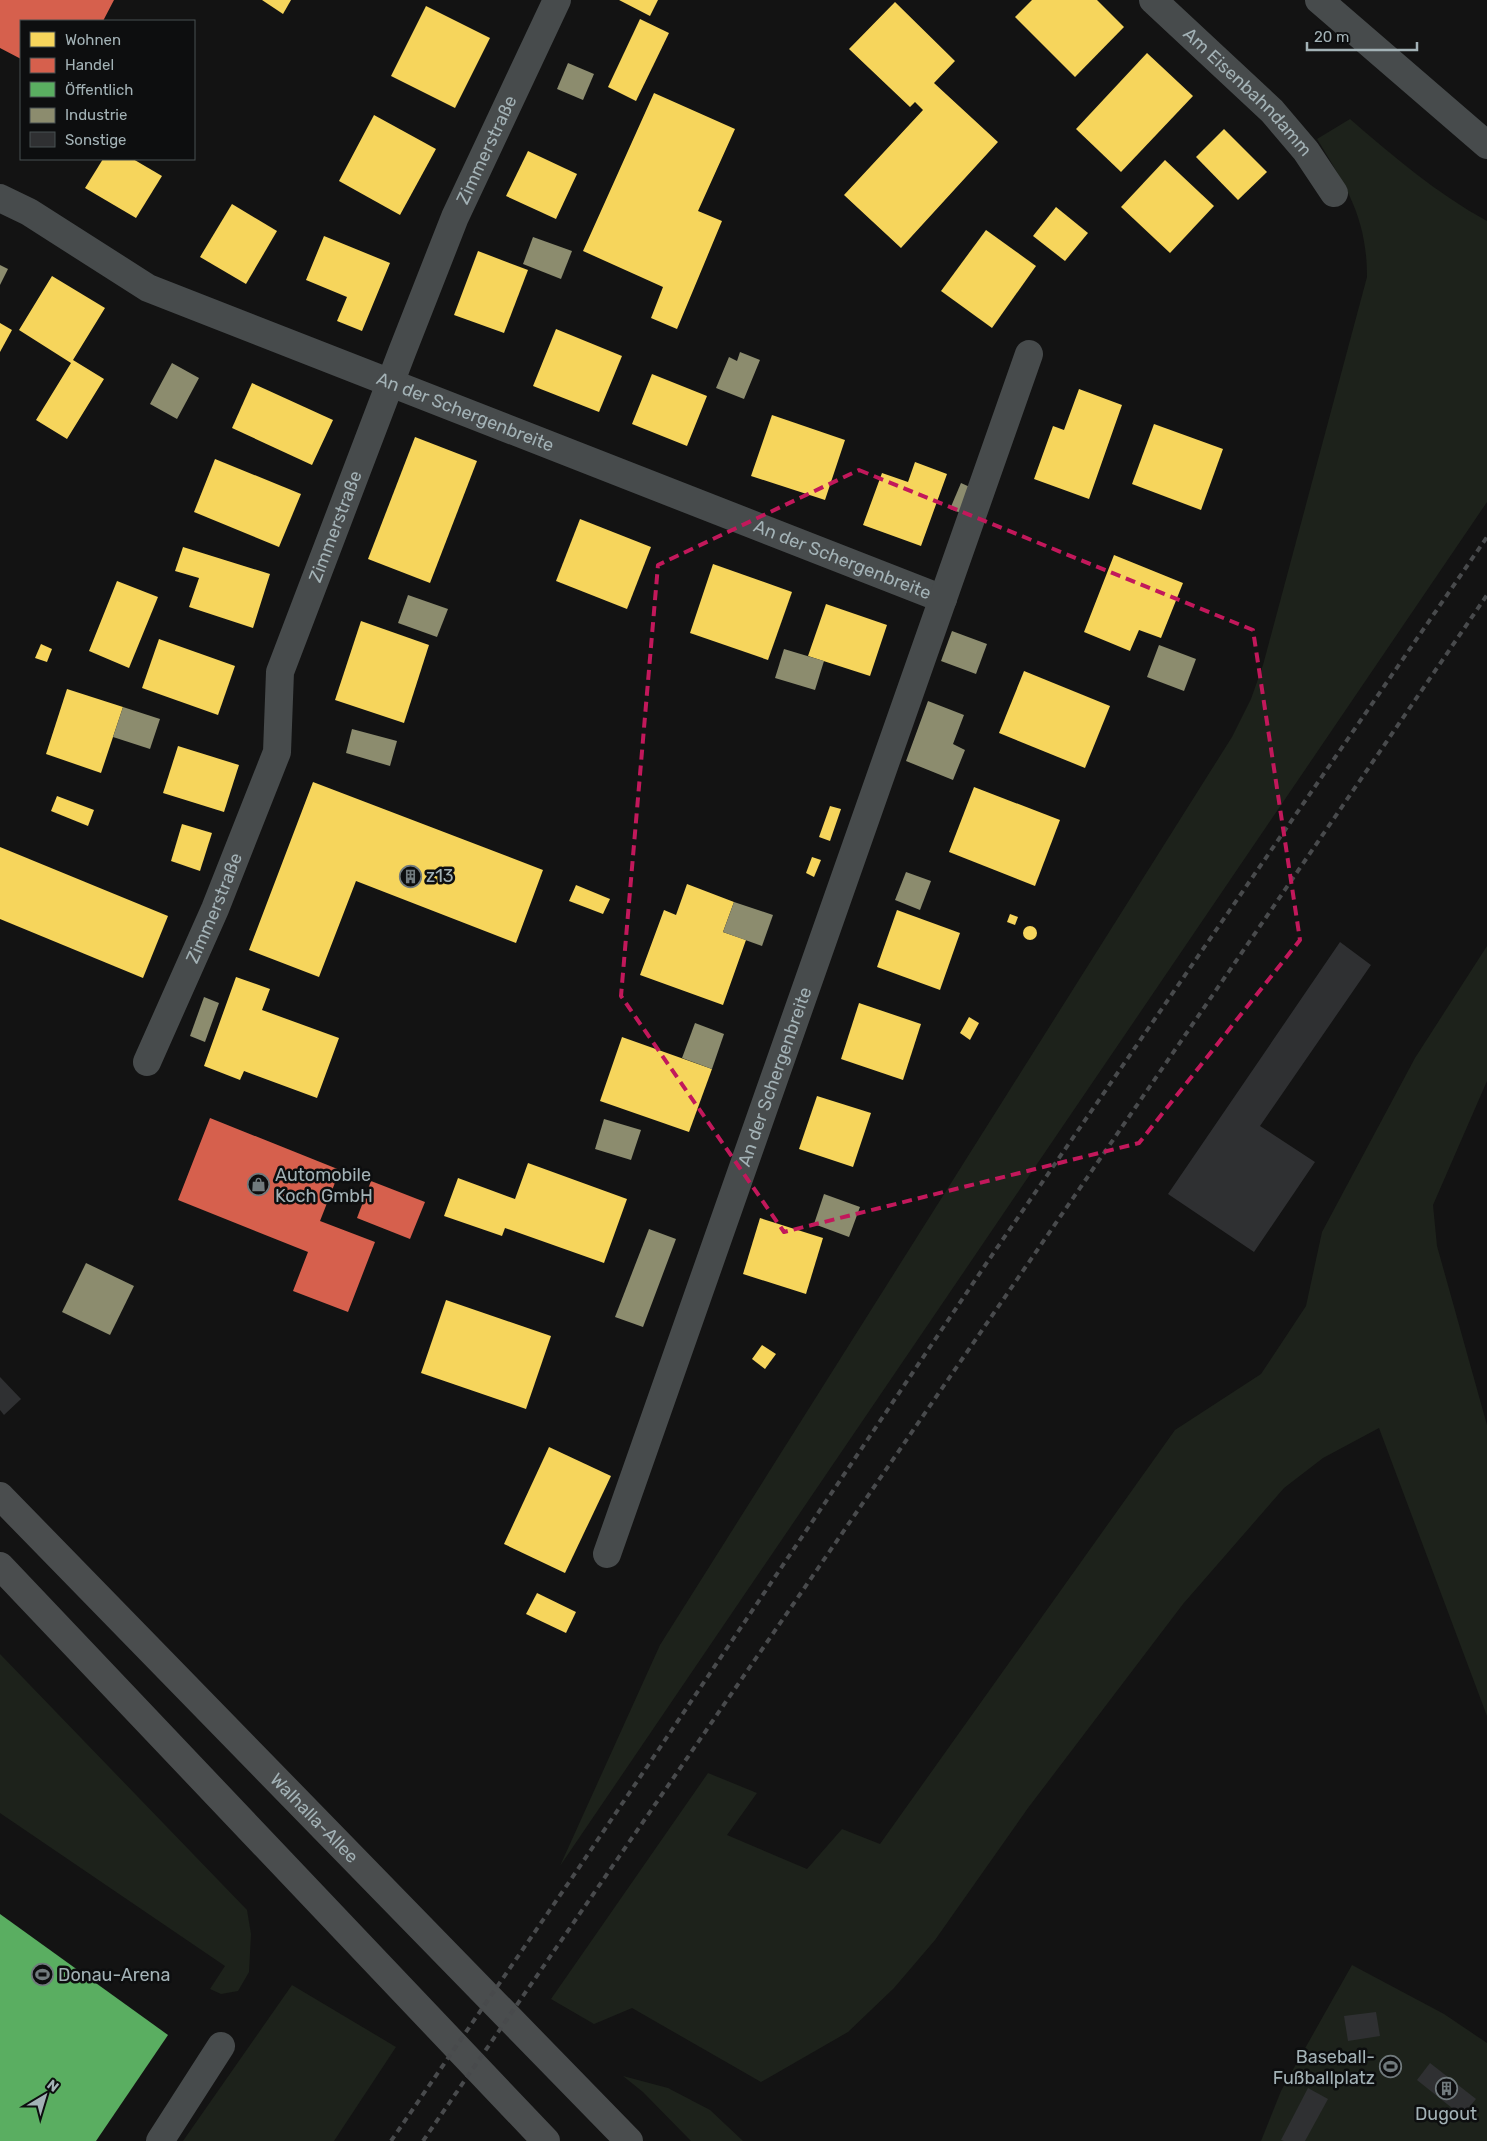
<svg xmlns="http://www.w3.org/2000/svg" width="1487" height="2141" font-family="Rubik,sans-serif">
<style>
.green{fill:#1d221b}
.homes{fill:#f6d55c}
.shops{fill:#d6604d}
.public{fill:#5aae61}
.industry{fill:#8c8c6e}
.building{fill:#2f3032}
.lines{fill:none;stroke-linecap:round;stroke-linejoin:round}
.minor{stroke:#474b4c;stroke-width:28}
.major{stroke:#4a4d4e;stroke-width:28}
.rail{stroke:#484a4c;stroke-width:4;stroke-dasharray:6 5;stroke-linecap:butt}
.marked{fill:none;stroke:#c2185b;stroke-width:4;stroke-dasharray:10 6;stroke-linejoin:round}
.labels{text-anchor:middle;stroke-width:5;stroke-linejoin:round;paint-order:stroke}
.street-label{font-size:18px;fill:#a3b2b6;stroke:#0d0e0f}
.poi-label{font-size:18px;fill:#a3b2b6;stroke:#0d0e0f;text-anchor:start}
</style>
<rect width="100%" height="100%" fill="#131313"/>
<g class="green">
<path d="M 1350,119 C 1394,157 1436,193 1487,221 L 1487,502 L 560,1866 L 660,1645 L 1232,737 L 1251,699 L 1263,665 L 1367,277 C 1367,218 1347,188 1317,139 Z"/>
<path d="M 1487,946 L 1487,1081 L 1433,1205 L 1437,1246 L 1487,1425 L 1487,1716 L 1379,1428 L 1323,1458 L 1284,1488 L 1183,1604 L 1028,1808 L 935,1940 L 894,1988 L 848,2032 L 761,2082 L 632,2008 L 594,2024 L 551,1999 L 708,1773 L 757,1793 L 727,1835 L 807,1869 L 842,1829 L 880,1844 L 1175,1430 L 1261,1374 L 1306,1306 L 1322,1232 L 1415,1058 Z"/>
<path d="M 0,1654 L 247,1910 L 251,1934 L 249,1972 L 238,1991 L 221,1994 L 210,1989 L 225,1966 L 0,1813 Z"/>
<path d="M 1352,1965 L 1444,2014 L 1487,2043 L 1487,2141 L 1261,2141 L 1281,2091 Z"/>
<path d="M 292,1985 L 396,2047 L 334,2141 L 183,2141 Z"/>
<path d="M 623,2076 L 668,2088 L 710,2110 L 743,2141 L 691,2141 L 643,2092 Z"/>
</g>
<g class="homes">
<path d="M 262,0 L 291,0 L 283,14 Z"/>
<path d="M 619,0 L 658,0 L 650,16 Z"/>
<path d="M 1032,0 L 1097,0 L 1124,27 L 1075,77 L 1015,17 Z"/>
<path d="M 895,2 L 955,61 L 934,83 L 998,142 L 901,248 L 844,195 L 923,110 L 915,102 L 910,107 L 849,49 Z"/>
<path d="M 426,6 L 490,38 L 455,108 L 391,76 Z"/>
<path d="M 640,19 L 669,33 L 636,101 L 608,87 Z"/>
<path d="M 1147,53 L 1193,96 L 1121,172 L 1076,129 Z"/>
<path d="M 654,93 L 735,129 L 698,211 L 722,221 L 677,329 L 651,318 L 663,287 L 583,251 Z"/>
<path d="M 374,115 L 436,149 L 400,215 L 339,181 Z"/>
<path d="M 1224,129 L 1267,172 L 1238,200 L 1196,157 Z"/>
<path d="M 528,151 L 577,174 L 556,219 L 506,196 Z"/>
<path d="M 103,159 L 133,159 L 162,176 L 136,218 L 85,188 Z"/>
<path d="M 1165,160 L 1214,206 L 1170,253 L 1121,207 Z"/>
<path d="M 232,204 L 277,231 L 246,284 L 200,257 Z"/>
<path d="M 1056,207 L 1088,233 L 1065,261 L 1033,236 Z"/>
<path d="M 986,230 L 1036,266 L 992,328 L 941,291 Z"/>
<path d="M 324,236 L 390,263 L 362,331 L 337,321 L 347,297 L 306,280 Z"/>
<path d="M 478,251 L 528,270 L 504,333 L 454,315 Z"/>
<path d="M 52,276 L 105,308 L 73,360 L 104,379 L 67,439 L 36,420 L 71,363 L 19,330 Z"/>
<path d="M 0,323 L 12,330 L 0,352 Z"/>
<path d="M 556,329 L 622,356 L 599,412 L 533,386 Z"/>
<path d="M 652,374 L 707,396 L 687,446 L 632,424 Z"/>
<path d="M 252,383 L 333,420 L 312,465 L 232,428 Z"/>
<path d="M 1079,389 L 1122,405 L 1089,499 L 1034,479 L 1053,426 L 1064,430 Z"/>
<path d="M 772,415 L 845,440 L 825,500 L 751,476 Z"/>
<path d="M 1154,424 L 1223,449 L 1201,510 L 1132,484 Z"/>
<path d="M 415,437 L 477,461 L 430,583 L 368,559 Z"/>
<path d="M 215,459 L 301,494 L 279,547 L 194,512 Z"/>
<path d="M 915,462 L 947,474 L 921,546 L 863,525 L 882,473 L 908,482 Z"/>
<path d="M 580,519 L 651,547 L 627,609 L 556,581 Z"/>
<path d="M 183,547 L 270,574 L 253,628 L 189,607 L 199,578 L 175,571 Z"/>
<path d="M 1114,555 L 1183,583 L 1161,638 L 1139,630 L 1130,651 L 1084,632 Z"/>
<path d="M 713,564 L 792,592 L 768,660 L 690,633 Z"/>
<path d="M 117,581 L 158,597 L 129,668 L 89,651 Z"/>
<path d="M 826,604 L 887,625 L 870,676 L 808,656 Z"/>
<path d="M 361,621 L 429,645 L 404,723 L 335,700 Z"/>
<path d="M 159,639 L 235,666 L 218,715 L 142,688 Z"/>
<path d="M 41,644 L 52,649 L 47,662 L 35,658 Z"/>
<path d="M 1024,671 L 1110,706 L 1085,768 L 999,733 Z"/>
<path d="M 67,689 L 123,707 L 101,773 L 46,754 Z"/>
<path d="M 178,746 L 239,765 L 224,812 L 163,793 Z"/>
<path d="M 313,782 L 543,870 L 516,943 L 356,881 L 319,977 L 249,950 Z"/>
<path d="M 974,787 L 1060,820 L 1035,886 L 949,852 Z"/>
<path d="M 57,796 L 94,810 L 88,826 L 51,811 Z"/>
<path d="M 830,806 L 841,809 L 830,841 L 819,837 Z"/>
<path d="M 182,824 L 212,833 L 200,871 L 171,861 Z"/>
<path d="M 0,847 L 168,916 L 143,978 L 0,919 Z"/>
<path d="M 812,857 L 821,860 L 814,877 L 806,873 Z"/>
<path d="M 687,884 L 734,902 L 723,932 L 746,940 L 723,1005 L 640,975 L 664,910 L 676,915 Z"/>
<path d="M 576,885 L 610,899 L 603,914 L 569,901 Z"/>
<path d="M 897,910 L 960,933 L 940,990 L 877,967 Z"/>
<path d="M 1010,914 L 1018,917 L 1015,925 L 1007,922 Z"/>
<circle cx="1030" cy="933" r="7"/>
<path d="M 236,977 L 270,989 L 262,1010 L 339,1038 L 317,1098 L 244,1071 L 240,1080 L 204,1066 Z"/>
<path d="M 859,1003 L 921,1024 L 903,1080 L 841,1059 Z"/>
<path d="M 969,1017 L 979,1023 L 970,1040 L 960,1033 Z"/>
<path d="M 622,1037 L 712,1069 L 689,1132 L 600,1101 Z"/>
<path d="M 817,1096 L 871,1113 L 853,1167 L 799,1149 Z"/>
<path d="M 528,1163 L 627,1199 L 604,1263 L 505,1228 L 502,1236 L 444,1216 L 458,1178 L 515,1199 Z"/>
<path d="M 760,1218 L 823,1238 L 806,1294 L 743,1274 Z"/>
<path d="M 446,1300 L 551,1336 L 526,1409 L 421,1373 Z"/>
<path d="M 762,1345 L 776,1354 L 765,1369 L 752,1359 Z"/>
<path d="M 549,1447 L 611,1476 L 565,1573 L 504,1544 Z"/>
<path d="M 537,1593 L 576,1612 L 566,1633 L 526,1614 Z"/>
</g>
<g class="shops">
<path d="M 0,0 L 114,0 L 103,21 L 21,21 L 21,59 L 0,48 Z"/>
<path d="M 210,1118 L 340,1170 L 320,1221 L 375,1242 L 348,1312 L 293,1291 L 308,1252 L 178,1200 Z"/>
<path d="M 371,1181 L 425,1202 L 410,1239 L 357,1218 Z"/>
</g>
<path class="public" d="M 0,1914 L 168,2035 L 96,2141 L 0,2141 Z"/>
<g class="industry">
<path d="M 568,63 L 594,74 L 583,100 L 557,89 Z"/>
<path d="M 533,237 L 572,251 L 561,279 L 523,264 Z"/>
<path d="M 0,265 L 8,269 L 0,285 Z"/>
<path d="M 740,352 L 760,360 L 744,399 L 716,388 L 729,357 L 737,361 Z"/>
<path d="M 172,363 L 199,378 L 177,419 L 150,404 Z"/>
<path d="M 961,483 L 972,488 L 961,513 L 950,509 Z"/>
<path d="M 408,595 L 448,609 L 437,637 L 398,623 Z"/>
<path d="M 952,631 L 987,644 L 976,674 L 941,661 Z"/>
<path d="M 1159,645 L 1196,659 L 1184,691 L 1147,677 Z"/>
<path d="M 784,649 L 824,661 L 815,690 L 775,678 Z"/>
<path d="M 928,701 L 964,715 L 953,744 L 965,750 L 953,780 L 906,761 Z"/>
<path d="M 123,707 L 160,719 L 150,749 L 113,737 Z"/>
<path d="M 352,729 L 397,741 L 390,766 L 346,753 Z"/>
<path d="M 906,872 L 931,881 L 920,910 L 895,900 Z"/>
<path d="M 734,902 L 773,915 L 762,946 L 723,932 Z"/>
<path d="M 204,997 L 219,1003 L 205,1042 L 190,1036 Z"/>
<path d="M 695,1023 L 724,1034 L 712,1069 L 682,1058 Z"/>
<path d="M 604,1119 L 641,1130 L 631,1160 L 595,1149 Z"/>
<path d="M 824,1194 L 860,1207 L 849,1237 L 814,1224 Z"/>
<path d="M 649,1229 L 676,1239 L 643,1327 L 615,1317 Z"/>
<path d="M 86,1263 L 134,1286 L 110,1335 L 62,1312 Z"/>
</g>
<g class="building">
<path d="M 1340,942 L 1371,965 L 1260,1126 L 1315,1162 L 1254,1252 L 1168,1194 Z"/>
<path d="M 0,1377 L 21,1399 L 4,1415 L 0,1410 Z"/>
<path d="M 1376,2012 L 1380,2036 L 1348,2041 L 1344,2016 Z"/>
<path d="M 1430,2063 L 1476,2099 L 1462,2116 L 1417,2080 Z"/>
<path d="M 1308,2088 L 1328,2099 L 1305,2141 L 1284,2141 L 1281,2140 Z"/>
</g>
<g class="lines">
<g class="minor">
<path id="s1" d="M 1153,0 L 1272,111 L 1306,151 L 1334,193"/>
<path d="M 1319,0 L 1487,145"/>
<path id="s2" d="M 0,198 L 29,212 L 148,288 L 943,599"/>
<path id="s3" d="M 147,1062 L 215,909 L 277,752 L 280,672 L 402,352 L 455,217 L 557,0"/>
<path id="s4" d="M 607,1554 L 1029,354"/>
<path d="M 160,2141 L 221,2046"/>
</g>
<g class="major">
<path id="s5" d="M 0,1496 L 629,2141"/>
<path d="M 0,1566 L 546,2141"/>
</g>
<g class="rail">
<path d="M 391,2141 L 576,1872 L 988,1261 L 1487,537"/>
<path d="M 423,2141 C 778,1626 1134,1111 1487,595"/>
</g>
</g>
<path class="marked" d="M 859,470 L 1253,630 L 1300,940 L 1139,1143 L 784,1232 L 621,996 L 658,565 Z"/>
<defs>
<symbol id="building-ring" viewBox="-11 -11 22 22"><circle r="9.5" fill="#0d0e0f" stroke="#717a7d" stroke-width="1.5"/><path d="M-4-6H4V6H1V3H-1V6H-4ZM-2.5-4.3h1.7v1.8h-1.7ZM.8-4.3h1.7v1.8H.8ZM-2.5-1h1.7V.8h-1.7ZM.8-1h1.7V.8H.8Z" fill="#717a7d"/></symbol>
<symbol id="shop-ring" viewBox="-11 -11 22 22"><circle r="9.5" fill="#0d0e0f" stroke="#717a7d" stroke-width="1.5"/><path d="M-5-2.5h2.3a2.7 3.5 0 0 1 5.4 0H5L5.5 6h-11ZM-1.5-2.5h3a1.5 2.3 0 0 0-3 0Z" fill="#717a7d"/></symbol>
<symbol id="stadium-ring" viewBox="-11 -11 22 22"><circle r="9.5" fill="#0d0e0f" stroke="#717a7d" stroke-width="1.5"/><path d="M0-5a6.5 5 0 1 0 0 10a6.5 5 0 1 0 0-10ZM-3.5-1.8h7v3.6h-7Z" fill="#717a7d"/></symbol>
</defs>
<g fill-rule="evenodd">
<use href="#building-ring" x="398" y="864" width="25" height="25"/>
<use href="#shop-ring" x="246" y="1172" width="25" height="25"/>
<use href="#stadium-ring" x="30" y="1962" width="25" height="25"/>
<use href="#stadium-ring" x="1378" y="2054" width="25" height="25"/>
<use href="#building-ring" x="1434" y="2076" width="25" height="25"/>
</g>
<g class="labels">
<g class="street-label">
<text dy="6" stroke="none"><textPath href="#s1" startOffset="132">Am Eisenbahndamm</textPath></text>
<text dy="6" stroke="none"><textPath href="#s3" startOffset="978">Zimmerstraße</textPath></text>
<text dy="6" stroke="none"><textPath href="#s2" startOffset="514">An der Schergenbreite</textPath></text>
<text dy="6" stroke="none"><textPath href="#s3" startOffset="572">Zimmerstraße</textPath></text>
<text dy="6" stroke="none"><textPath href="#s2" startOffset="919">An der Schergenbreite</textPath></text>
<text dy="6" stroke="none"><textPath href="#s3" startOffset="168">Zimmerstraße</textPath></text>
<text dy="6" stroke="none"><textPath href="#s4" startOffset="506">An der Schergenbreite</textPath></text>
<text dy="6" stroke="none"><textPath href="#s5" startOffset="450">Walhalla-Allee</textPath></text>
</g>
<g class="poi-label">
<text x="426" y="882">z13</text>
<text x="275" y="1181">Automobile<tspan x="275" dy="21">Koch GmbH</tspan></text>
<text x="58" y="1981">Donau-Arena</text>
<text x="1375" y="2063" text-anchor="end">Baseball-<tspan x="1375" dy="21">Fußballplatz</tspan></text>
<text x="1446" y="2120" text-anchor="middle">Dugout</text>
</g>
</g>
<rect x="20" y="20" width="175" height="140" fill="#0d0e0f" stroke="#495052"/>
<rect x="30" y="32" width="25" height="15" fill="#f6d55c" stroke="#495052"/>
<text x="65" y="45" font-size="15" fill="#a3b2b6">Wohnen</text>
<rect x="30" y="58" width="25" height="15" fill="#d6604d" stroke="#495052"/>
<text x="65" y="70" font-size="15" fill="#a3b2b6">Handel</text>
<rect x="30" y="82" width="25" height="15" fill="#5aae61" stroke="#495052"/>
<text x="65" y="95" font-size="15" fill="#a3b2b6">Öffentlich</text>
<rect x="30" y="108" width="25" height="15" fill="#8c8c6e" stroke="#495052"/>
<text x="65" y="120" font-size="15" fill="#a3b2b6">Industrie</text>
<rect x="30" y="132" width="25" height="15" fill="#2f3032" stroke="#495052"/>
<text x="65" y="145" font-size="15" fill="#a3b2b6">Sonstige</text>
<g transform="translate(45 2096) rotate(38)" stroke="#0d0e0f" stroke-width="4" paint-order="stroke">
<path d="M0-4L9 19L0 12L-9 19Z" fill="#a3b2b6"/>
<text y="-8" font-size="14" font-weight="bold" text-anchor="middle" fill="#a3b2b6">N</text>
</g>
<path d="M1307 42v8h110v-8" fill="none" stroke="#a3b2b6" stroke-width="2.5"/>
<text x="1314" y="42" font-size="15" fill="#a3b2b6" stroke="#0d0e0f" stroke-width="4" paint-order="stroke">20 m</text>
</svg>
